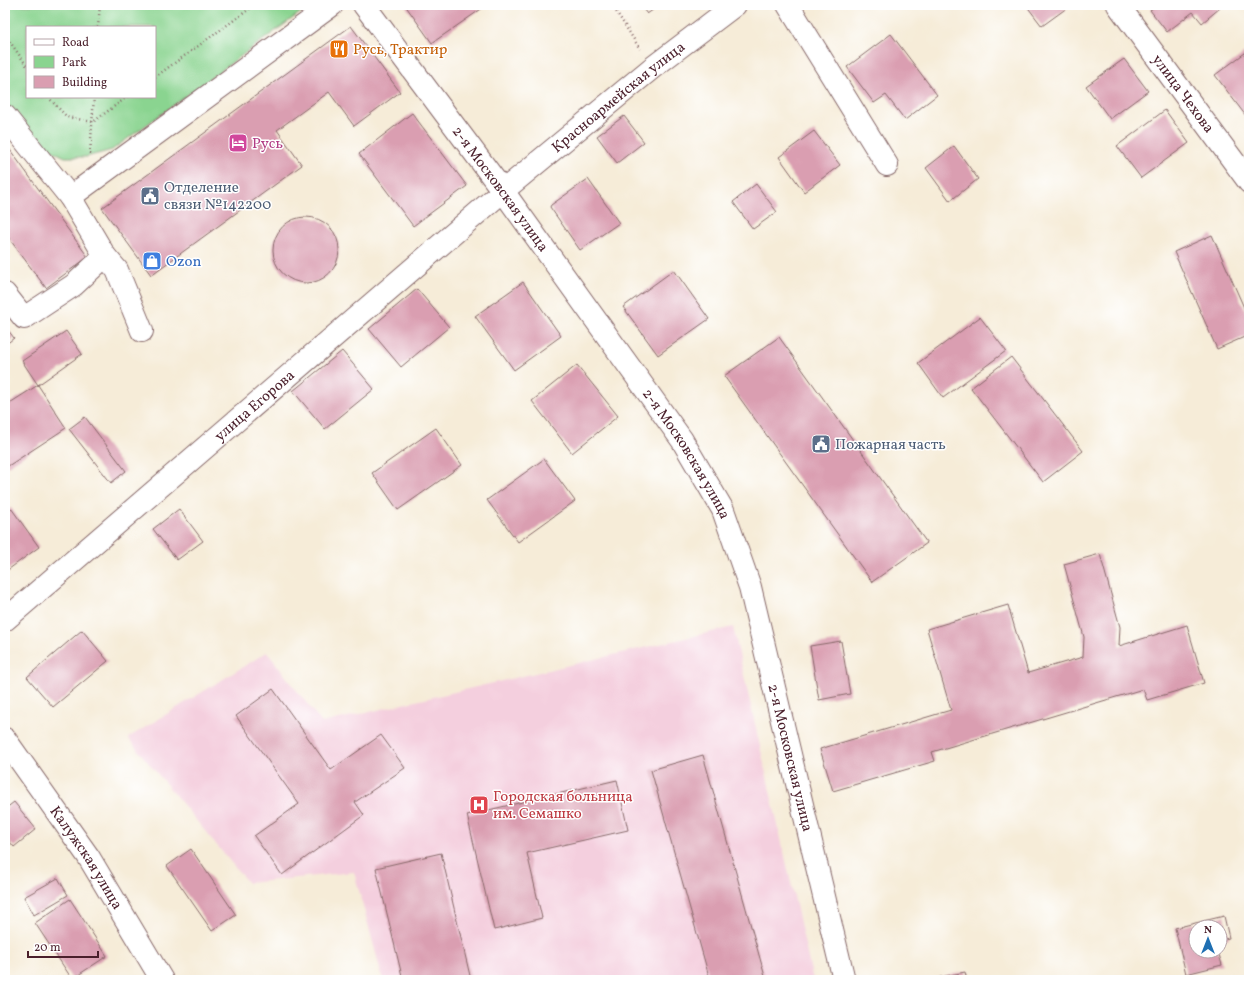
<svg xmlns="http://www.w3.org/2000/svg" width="1254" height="985" font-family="Vollkorn,serif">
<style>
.built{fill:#f4cfde}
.green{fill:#8ad490;stroke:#6a7a5e;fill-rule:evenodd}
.building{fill:#da9eb1}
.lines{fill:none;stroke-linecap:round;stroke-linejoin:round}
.minor-casing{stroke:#866768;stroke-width:24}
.path{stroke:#866768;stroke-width:2.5;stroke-dasharray:1 3;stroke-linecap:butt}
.minor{stroke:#fff;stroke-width:22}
.labels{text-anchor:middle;stroke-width:3;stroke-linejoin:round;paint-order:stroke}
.food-label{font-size:15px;fill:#c56008;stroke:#fff;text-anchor:start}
.street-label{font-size:15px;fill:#4a1f2b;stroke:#fff}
.hotel-label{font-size:15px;fill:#b23c85;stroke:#fff;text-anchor:start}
.service-label{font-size:15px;fill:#4e5e75;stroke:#fff;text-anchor:start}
.shop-label{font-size:15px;fill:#366cbe;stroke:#fff;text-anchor:start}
.health-label{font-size:15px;fill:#be3a42;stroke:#fff;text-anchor:start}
</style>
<rect width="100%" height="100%" fill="#fff"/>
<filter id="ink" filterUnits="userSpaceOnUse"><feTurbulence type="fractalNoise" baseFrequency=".025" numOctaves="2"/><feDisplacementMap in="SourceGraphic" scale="8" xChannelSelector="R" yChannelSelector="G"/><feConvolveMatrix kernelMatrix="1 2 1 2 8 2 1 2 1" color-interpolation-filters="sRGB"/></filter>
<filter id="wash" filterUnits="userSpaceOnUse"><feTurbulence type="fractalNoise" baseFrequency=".012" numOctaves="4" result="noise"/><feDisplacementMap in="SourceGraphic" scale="16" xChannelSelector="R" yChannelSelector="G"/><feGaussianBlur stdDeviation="0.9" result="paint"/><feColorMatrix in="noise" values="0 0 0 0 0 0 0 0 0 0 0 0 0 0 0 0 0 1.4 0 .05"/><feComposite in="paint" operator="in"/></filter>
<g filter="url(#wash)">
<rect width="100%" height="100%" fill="#f6ecd8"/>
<path class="built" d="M 733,627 L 813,980 L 383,980 L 354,872 L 248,883 L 128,738 L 267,652 L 322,723 Z"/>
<path class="green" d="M 5,5 L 311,5 L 112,150 L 86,157 L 65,157 L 35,142 L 5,102 ZM 27,27 L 155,27 L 155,97 L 27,97 Z"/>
<g id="blocks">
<g class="building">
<path d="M 405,5 L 487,5 L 432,43 Z"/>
<path d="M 640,5 L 660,5 L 647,14 Z"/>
<path d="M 1026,5 L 1071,5 L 1042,26 Z"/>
<path d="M 1157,5 L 1217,5 L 1220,8 L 1202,23 L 1193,12 L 1167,32 L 1150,10 Z"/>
<path d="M 351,26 L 400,92 L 354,126 L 329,92 L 277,130 L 302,165 L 151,275 L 102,208 Z"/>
<path d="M 891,34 L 937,95 L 905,120 L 886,95 L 874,103 L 847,67 Z"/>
<path d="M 1249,50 L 1249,120 L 1215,75 Z"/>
<path d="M 1124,59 L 1148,91 L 1110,119 L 1086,86 Z"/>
<path d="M 1165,110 L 1189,143 L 1141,178 L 1117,146 Z"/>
<path d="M 412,113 L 467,186 L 413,226 L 359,154 Z"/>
<path d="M 624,116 L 644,142 L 617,163 L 597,136 Z"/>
<path d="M 814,131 L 840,165 L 804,192 L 779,157 Z"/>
<path d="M 5,143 L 88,257 L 46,288 L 5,233 Z"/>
<path d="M 954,146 L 978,179 L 950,201 L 926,168 Z"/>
<path d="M 588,179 L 619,223 L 580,250 L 550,207 L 551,205 Z"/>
<path d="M 756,184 L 777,212 L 753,229 L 733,202 Z"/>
<circle cx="306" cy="250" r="33"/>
<path d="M 1212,235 L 1249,319 L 1249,335 L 1217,349 L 1174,252 Z"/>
<path d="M 674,270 L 709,319 L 658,355 L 623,307 Z"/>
<path d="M 523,282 L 561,336 L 514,370 L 475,316 Z"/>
<path d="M 417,289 L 449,327 L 401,367 L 369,329 Z"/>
<path d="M 980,317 L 1006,351 L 943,398 L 918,363 Z"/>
<path d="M 5,326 L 14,338 L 5,345 Z"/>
<path d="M 66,331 L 82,354 L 38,385 L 22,361 Z"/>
<path d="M 779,337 L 927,543 L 872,582 L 724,376 Z"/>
<path d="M 342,351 L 374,389 L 325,429 L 293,391 Z"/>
<path d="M 1011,357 L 1083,451 L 1043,482 L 971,388 Z"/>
<path d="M 577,365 L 618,416 L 572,453 L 532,401 Z"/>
<path d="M 38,385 L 66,428 L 5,468 L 5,406 Z"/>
<path d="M 85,417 L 126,471 L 111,483 L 69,429 Z"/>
<path d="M 436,428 L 462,465 L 398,510 L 372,473 Z"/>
<path d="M 544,459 L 575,501 L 518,542 L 487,500 Z"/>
<path d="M 11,508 L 39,547 L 5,572 L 5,512 Z"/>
<path d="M 179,509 L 203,541 L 177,560 L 153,529 Z"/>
<path d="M 1100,554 L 1120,627 L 1119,646 L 1187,625 L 1204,683 L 1147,700 L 1143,689 L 932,752 L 935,761 L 833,791 L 820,749 L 951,710 L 927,629 L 1008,605 L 1028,673 L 1083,657 L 1084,637 L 1064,564 Z"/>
<path d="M 82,630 L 108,661 L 53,707 L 27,677 Z"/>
<path d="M 841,641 L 850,694 L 819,700 L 810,646 Z"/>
<path d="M 273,689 L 331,770 L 381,735 L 405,768 L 355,802 L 364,815 L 282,875 L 254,836 L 299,804 L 236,716 Z"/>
<path d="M 703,755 L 766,980 L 710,980 L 651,770 Z"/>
<path d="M 617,780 L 628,830 L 527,853 L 542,918 L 494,930 L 467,815 Z"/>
<path d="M 14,802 L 36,829 L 14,847 L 5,836 L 5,809 Z"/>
<path d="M 191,849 L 236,915 L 212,931 L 167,866 Z"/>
<path d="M 441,853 L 471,980 L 403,980 L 376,868 Z"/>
<path d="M 58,878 L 68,895 L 34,915 L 24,897 Z"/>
<path d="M 70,899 L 107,956 L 72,979 L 35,923 Z"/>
<path d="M 1224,916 L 1229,938 L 1220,940 L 1220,927 L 1196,927 L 1196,951 L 1218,951 L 1222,965 L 1186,974 L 1175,928 Z"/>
<path d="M 965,972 L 967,980 L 937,980 L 936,978 Z"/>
</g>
</g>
</g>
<g filter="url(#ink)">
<use href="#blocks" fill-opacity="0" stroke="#866768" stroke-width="1"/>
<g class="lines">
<defs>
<g id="minor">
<path id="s1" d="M 364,5 L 503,191 L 682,440 L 723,510 L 750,587 L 844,980"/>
<path d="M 788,5 L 887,165"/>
<path id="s2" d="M 1118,5 L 1249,182"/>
<path d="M 5,116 L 70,197 L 332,5"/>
<path d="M 105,256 L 117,270 L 142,331"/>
<path d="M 5,294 L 24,318 L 74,285 L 105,256 L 70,197"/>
<path id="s3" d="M 5,620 L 503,191 L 652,68 L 735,5"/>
<path id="s4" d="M 5,739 L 88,856 L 162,980"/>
</g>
</defs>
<use href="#minor" class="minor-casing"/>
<g class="path">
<path d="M 612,5 L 640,49"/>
<path d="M 98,27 L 100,5"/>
<path d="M 5,35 L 27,66"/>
<path d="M 155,77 L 255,5"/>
<path d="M 48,97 L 67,117 L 93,122 L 127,97"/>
<path d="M 90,154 L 94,97"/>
</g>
<use href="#minor" class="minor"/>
</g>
</g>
<defs>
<symbol id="restaurant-square" viewBox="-11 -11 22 22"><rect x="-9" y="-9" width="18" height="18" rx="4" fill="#e8710a" stroke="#fff"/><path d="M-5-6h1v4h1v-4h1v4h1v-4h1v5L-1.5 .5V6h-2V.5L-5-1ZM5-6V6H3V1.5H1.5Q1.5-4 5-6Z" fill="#fff"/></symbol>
<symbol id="hotel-square" viewBox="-11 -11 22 22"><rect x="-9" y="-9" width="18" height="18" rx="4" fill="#d1479c" stroke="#fff"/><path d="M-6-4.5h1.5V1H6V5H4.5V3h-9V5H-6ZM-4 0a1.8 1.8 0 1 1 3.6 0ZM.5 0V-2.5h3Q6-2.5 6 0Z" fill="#fff"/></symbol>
<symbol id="civic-square" viewBox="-11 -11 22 22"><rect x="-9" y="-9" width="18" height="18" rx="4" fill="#5c6f8a" stroke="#fff"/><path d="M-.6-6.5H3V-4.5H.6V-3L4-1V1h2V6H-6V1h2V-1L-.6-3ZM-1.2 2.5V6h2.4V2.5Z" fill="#fff"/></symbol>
<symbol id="shop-square" viewBox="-11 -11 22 22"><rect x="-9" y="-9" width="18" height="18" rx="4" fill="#3f7fe0" stroke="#fff"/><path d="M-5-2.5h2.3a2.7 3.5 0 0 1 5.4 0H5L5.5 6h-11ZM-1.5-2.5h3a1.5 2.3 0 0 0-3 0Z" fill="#fff"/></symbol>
<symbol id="hospital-square" viewBox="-11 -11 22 22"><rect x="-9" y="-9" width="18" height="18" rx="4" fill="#e0444e" stroke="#fff"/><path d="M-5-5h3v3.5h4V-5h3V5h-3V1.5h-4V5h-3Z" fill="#fff"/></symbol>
</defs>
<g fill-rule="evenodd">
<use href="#restaurant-square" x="328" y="38" width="22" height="22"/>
<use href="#hotel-square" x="227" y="132" width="22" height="22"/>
<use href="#civic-square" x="139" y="185" width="22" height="22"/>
<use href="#shop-square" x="141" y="250" width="22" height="22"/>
<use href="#civic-square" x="810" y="433" width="22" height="22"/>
<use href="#hospital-square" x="468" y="794" width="22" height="22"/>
</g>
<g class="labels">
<g class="food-label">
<text x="353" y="54">Русь, Трактир</text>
</g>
<g class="street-label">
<text dy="5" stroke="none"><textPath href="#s2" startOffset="110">улица Чехова</textPath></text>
<text dy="5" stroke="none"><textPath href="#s3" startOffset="806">Красноармейская улица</textPath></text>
<text dy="5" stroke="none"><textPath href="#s1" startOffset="229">2-я Московская улица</textPath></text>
<text dy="5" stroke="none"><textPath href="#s3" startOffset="329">улица Егорова</textPath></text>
<text dy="5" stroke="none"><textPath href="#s1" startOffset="553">2-я Московская улица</textPath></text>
<text dy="5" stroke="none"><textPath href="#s1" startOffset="877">2-я Московская улица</textPath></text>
<text dy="5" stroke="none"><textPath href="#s4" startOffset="144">Калужская улица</textPath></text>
</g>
<g class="hotel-label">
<text x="252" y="148">Русь</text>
</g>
<g class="service-label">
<text x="164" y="192">Отделение<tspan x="164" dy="17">связи №142200</tspan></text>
<text x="835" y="449">Пожарная часть</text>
</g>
<g class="shop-label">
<text x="166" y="266">Ozon</text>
</g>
<g class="health-label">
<text x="493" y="801">Городская больница<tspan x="493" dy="17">им. Семашко</tspan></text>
</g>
</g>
<rect width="1254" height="985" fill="none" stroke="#fff" stroke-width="20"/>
<rect x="26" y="26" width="130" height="72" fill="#ffffff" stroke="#b7a5aa"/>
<rect x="34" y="39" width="20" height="6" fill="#ffffff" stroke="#b7a5aa"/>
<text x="62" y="46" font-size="12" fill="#4a1f2b">Road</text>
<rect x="34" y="56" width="20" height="12" fill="#8ad490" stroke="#b7a5aa"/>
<text x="62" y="66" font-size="12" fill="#4a1f2b">Park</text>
<rect x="34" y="76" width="20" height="12" fill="#da9eb1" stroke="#b7a5aa"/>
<text x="62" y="86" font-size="12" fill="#4a1f2b">Building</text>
<g transform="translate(1208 939)"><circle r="19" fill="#ffffff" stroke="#b7a5aa"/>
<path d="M0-3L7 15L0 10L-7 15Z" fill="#1f6fb2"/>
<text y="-6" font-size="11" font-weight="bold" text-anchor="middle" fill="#4a1f2b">N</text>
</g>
<path d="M28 951v6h70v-6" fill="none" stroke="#4a1f2b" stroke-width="2"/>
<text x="34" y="951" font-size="12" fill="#4a1f2b" stroke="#ffffff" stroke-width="3" paint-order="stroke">20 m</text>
</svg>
